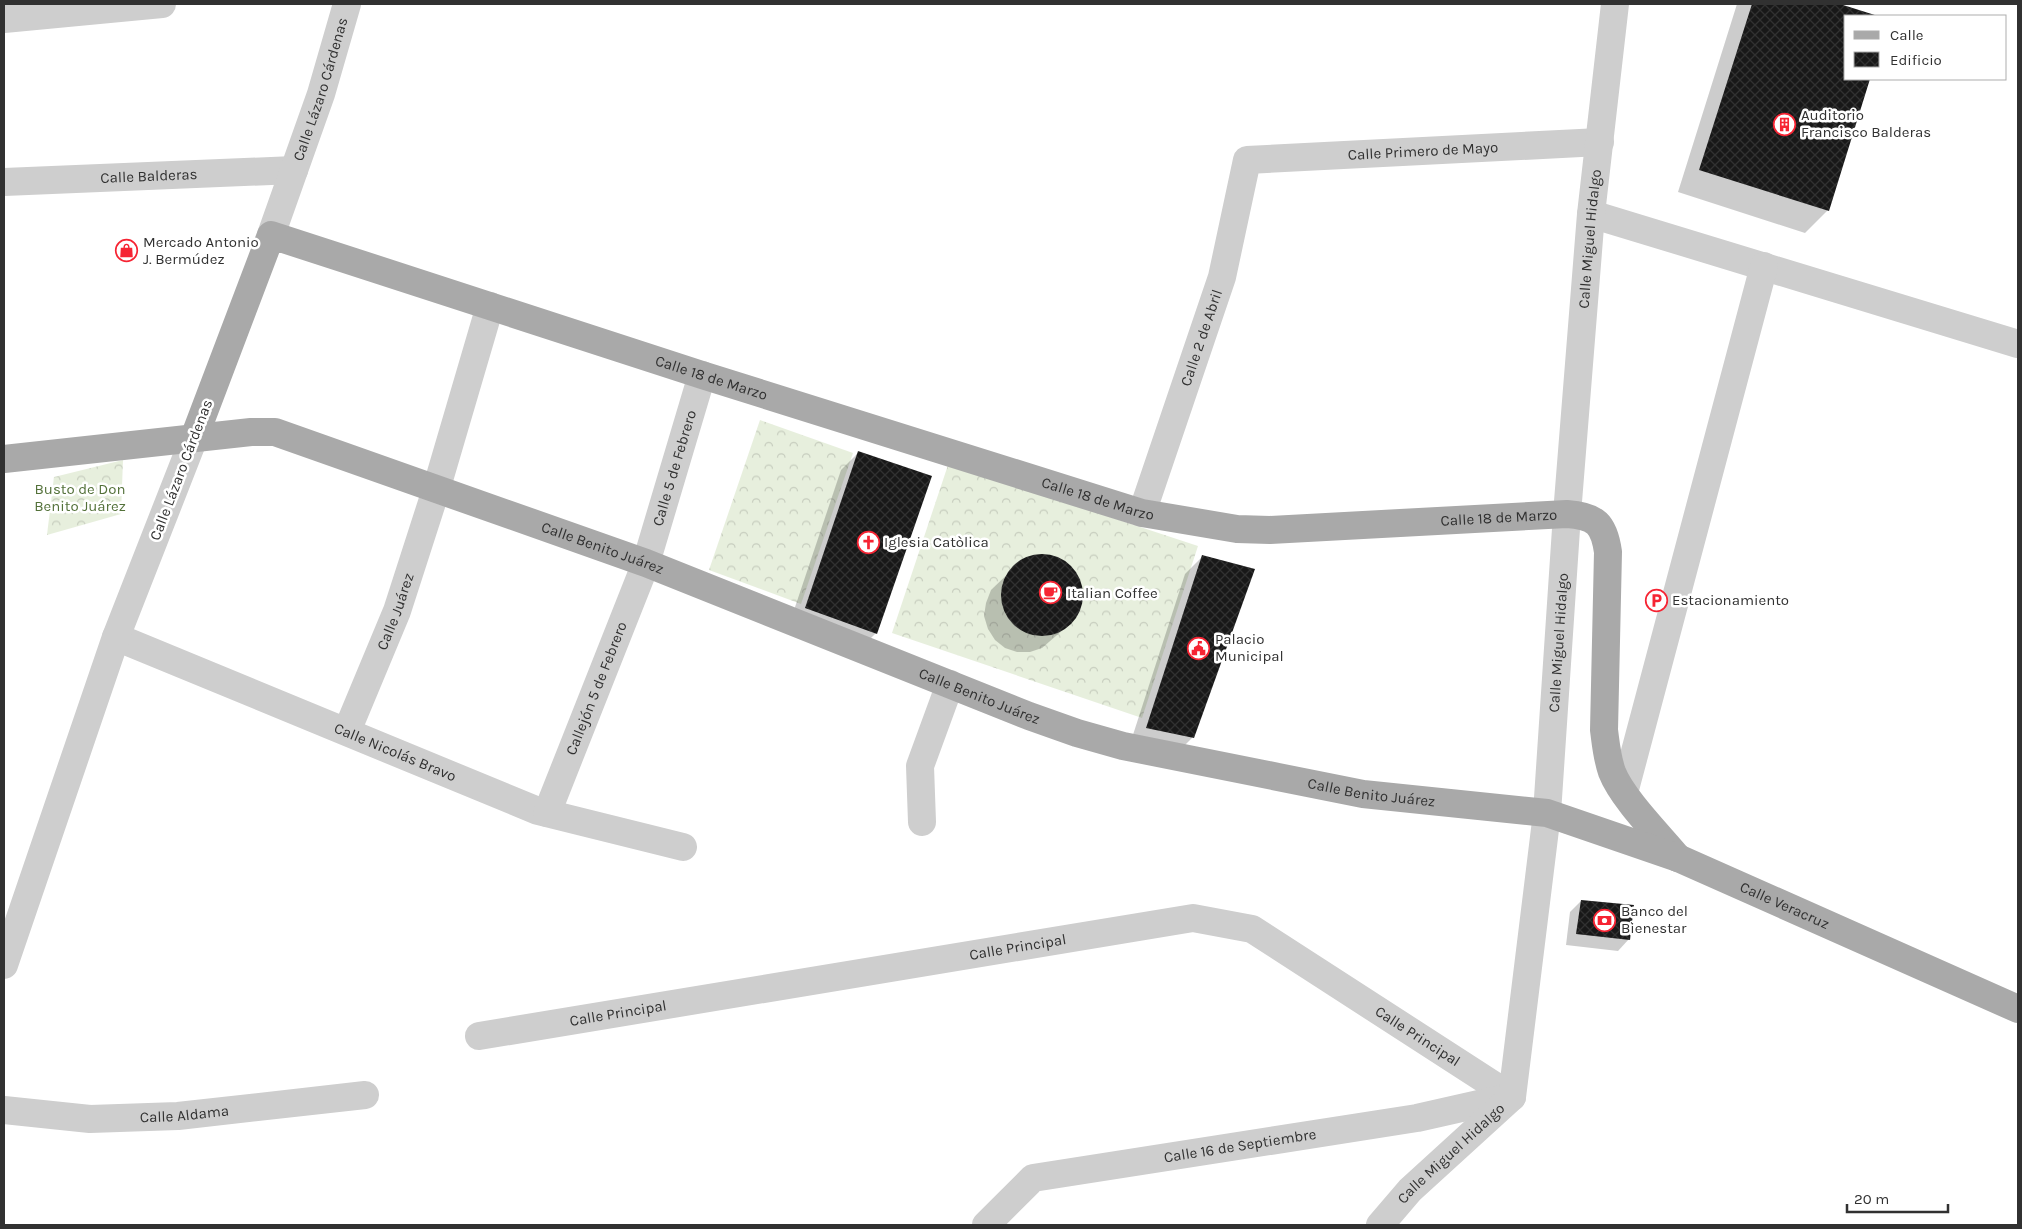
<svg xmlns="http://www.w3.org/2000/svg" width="2022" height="1229" font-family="Karla,sans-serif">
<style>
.forest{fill:url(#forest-crowns)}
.shadow{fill:#0003}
.building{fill:url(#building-cross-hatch)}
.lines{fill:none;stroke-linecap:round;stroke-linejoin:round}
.minor{stroke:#cecece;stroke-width:28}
.major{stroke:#a9a9a9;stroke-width:28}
.labels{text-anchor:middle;stroke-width:5;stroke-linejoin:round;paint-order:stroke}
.street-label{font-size:15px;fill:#313131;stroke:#fff}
.poi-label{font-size:15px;fill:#313131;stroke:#fff;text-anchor:start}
.park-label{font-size:15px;fill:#537139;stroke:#fff}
</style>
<defs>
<pattern id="forest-crowns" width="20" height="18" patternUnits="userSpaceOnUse" patternTransform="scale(1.25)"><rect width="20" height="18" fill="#e7efdd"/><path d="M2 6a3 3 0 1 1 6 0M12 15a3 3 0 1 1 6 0" fill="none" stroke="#c7cdbe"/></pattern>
<pattern id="building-cross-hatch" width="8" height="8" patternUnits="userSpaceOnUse" patternTransform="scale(1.25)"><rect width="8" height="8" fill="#181818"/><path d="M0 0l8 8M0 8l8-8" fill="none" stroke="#313131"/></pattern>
</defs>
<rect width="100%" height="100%" fill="#fff"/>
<g class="forest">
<path d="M 760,420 L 853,453 L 801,604 L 709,570 Z"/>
<path d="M 123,460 L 121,514 L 47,535 L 54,477 Z"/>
<path d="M 949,462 L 1040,494 L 1198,546 L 1142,718 L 892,633 Z"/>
</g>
<g class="shadow">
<path d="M 1737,4 L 1836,4 L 1875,16 L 1846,16 L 1846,79 L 1869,79 L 1827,211 L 1805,233 L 1678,192 Z"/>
<path d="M 858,453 L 876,633 L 859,650 L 789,625 L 841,470 Z"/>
<path d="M 1044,555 L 1057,558 L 1068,565 L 1077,575 L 1081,587 L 1082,600 L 1078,612 L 1071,623 L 1042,648 L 1030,652 L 1017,652 L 1005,648 L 995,640 L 988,629 L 984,616 L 986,603 L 991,590 L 1019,563 L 1030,557 Z"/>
<path d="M 1202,557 L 1193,737 L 1176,754 L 1130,744 L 1185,574 Z"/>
<path d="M 1581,901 L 1629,939 L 1618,951 L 1566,945 L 1570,912 Z"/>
</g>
<g class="building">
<path d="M 1752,4 L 1840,4 L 1878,16 L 1846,16 L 1846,79 L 1870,79 L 1829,211 L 1699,170 Z"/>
<path d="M 858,451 L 932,476 L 877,634 L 805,608 Z"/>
<circle cx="1042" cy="595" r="41"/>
<path d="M 1202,555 L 1255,569 L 1194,738 L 1146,728 Z"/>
<path d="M 1581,900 L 1634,905 L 1630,940 L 1576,934 Z"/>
</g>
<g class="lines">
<g class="minor">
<path d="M 4,19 L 162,4"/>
<path id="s1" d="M 4,182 L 294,170"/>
<path d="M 1591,214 L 2018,344"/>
<path id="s2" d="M 271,235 L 321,94 L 347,4"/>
<path id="s3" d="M 1142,513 L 1222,277 L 1247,160 L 1600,142"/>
<path id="s4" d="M 116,637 L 538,811 L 683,847"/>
<path id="s5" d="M 347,731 L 397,611 L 436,490 L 490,306"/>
<path d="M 1624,793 L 1764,266"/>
<path id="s6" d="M 547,813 L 646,563 L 702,375"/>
<path d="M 922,822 L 920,766 L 950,684"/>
<path d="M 4,965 L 116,637 L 194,438"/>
<path id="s7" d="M 479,1036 L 1193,918 L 1252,929 L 1512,1097"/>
<path id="s8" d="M 4,1110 L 90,1119 L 178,1116 L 365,1095"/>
<path id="s9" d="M 986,1225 L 1033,1178 L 1417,1118 L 1510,1097"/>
<path id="s10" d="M 1380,1225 L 1410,1190 L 1512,1097 L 1547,813 L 1567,514 L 1591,214 L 1615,4"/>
</g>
<g class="major">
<path id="s11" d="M 194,438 L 271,235 L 702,375 L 1142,513 L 1237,529 L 1270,530 L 1567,514 C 1596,516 1604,524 1608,552 L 1604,730 C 1606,745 1607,758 1612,772 C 1622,798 1659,835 1678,858"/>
<path id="s12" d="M 4,459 L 251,432 L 275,432 L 646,563 L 1029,716 L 1077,733 L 1123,746 L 1363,794 L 1547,813 L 1678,858 L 2018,1009"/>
</g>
</g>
<defs>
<symbol id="building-ring" viewBox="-11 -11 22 22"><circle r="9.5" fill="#fff" stroke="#f62433" stroke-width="1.5"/><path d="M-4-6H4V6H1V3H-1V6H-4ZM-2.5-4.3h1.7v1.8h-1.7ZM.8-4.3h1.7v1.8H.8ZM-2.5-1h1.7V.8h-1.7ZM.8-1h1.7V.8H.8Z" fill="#f62433"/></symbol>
<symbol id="shop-ring" viewBox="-11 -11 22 22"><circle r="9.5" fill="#fff" stroke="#f62433" stroke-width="1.5"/><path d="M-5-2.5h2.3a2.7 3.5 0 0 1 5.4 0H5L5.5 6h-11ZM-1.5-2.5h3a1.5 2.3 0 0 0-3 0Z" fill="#f62433"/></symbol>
<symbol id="church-ring" viewBox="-11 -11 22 22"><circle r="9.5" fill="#fff" stroke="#f62433" stroke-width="1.5"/><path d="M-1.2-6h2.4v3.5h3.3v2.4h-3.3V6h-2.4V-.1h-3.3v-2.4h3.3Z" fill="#f62433"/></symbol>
<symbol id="cafe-ring" viewBox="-11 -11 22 22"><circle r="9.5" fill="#fff" stroke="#f62433" stroke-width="1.5"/><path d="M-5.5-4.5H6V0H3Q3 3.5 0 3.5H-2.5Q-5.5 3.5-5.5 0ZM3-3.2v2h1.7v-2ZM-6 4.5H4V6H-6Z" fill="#f62433"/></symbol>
<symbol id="parking-ring" viewBox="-11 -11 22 22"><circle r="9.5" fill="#fff" stroke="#f62433" stroke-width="1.5"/><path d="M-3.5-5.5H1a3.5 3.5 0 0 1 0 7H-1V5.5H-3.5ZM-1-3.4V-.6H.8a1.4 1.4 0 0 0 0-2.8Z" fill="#f62433"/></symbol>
<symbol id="civic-ring" viewBox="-11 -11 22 22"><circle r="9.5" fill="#fff" stroke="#f62433" stroke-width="1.5"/><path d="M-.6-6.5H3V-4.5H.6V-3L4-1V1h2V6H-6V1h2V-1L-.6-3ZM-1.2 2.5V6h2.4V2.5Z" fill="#f62433"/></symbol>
<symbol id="bank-ring" viewBox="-11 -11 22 22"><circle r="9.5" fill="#fff" stroke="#f62433" stroke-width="1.5"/><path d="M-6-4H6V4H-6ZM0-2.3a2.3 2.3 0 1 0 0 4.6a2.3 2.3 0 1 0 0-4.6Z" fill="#f62433"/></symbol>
</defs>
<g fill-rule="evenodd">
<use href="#building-ring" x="1772" y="112" width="25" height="25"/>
<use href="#shop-ring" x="114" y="238" width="25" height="25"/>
<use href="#church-ring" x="856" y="530" width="25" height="25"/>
<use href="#cafe-ring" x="1038" y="580" width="25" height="25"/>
<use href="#parking-ring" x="1644" y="588" width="25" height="25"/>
<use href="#civic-ring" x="1186" y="636" width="25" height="25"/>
<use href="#bank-ring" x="1592" y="908" width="25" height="25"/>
</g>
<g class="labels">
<g class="street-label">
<text dy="5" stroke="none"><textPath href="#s2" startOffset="154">Calle Lázaro Cárdenas</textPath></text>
<text dy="5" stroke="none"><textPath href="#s3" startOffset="545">Calle Primero de Mayo</textPath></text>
<text dy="5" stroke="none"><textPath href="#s1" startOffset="145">Calle Balderas</textPath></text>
<text dy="5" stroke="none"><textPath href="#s10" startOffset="1046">Calle Miguel Hidalgo</textPath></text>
<text dy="5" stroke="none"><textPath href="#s3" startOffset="185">Calle 2 de Abril</textPath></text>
<text dy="5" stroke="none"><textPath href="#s11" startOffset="680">Calle 18 de Marzo</textPath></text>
<text dy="5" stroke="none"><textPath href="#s6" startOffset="368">Calle 5 de Febrero</textPath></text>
<text transform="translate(181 470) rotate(-69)" y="5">Calle Lázaro Cárdenas</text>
<text dy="5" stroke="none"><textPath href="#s11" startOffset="1085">Calle 18 de Marzo</textPath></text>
<text dy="5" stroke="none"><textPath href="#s11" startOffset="1490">Calle 18 de Marzo</textPath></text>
<text dy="5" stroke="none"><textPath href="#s12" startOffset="620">Calle Benito Juárez</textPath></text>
<text dy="5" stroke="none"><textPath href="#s5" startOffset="129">Calle Juárez</textPath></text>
<text dy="5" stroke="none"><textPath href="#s10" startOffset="641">Calle Miguel Hidalgo</textPath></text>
<text dy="5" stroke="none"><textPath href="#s6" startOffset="134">Callejón 5 de Febrero</textPath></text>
<text dy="5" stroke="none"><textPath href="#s12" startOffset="1025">Calle Benito Juárez</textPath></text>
<text dy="5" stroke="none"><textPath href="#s4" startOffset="302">Calle Nicolás Bravo</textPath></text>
<text dy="5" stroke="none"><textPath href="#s12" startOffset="1430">Calle Benito Juárez</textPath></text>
<text dy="5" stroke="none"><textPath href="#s12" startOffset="1862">Calle Veracruz</textPath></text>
<text dy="5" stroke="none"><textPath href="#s7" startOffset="546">Calle Principal</textPath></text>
<text dy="5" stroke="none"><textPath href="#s7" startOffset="141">Calle Principal</textPath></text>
<text dy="5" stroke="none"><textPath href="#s7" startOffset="981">Calle Principal</textPath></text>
<text dy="5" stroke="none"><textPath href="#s8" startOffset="181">Calle Aldama</textPath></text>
<text dy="5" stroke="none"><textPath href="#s9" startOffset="276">Calle 16 de Septiembre</textPath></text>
<text dy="5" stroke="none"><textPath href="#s10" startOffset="101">Calle Miguel Hidalgo</textPath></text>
</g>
<g class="poi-label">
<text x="1801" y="120">Auditorio<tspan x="1801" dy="17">Francisco Balderas</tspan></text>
<text x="143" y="247">Mercado Antonio<tspan x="143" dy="17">J. Bermúdez</tspan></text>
<text x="884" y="547">Iglesia Catòlica</text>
<text x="1067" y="598">Italian Coffee</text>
<text x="1672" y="605">Estacionamiento</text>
<text x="1215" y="644">Palacio<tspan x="1215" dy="17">Municipal</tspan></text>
<text x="1621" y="916">Banco del<tspan x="1621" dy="17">Bienestar</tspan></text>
</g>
<g class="park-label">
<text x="80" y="494">Busto de Don<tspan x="80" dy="17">Benito Juárez</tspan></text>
</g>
</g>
<rect width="2022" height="1229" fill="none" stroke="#313131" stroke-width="10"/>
<rect x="1844" y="15" width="162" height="65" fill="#ffffff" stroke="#adadad"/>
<rect x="1854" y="31" width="25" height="8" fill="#a9a9a9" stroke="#adadad"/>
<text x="1890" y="40" font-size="15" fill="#313131">Calle</text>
<rect x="1854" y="52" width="25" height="15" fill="url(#building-cross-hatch)" stroke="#adadad"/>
<text x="1890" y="65" font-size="15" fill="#313131">Edificio</text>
<path d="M1847 1204v8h101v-8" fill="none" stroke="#313131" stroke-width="2.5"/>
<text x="1854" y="1204" font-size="15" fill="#313131" stroke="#ffffff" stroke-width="4" paint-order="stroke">20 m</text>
</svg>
